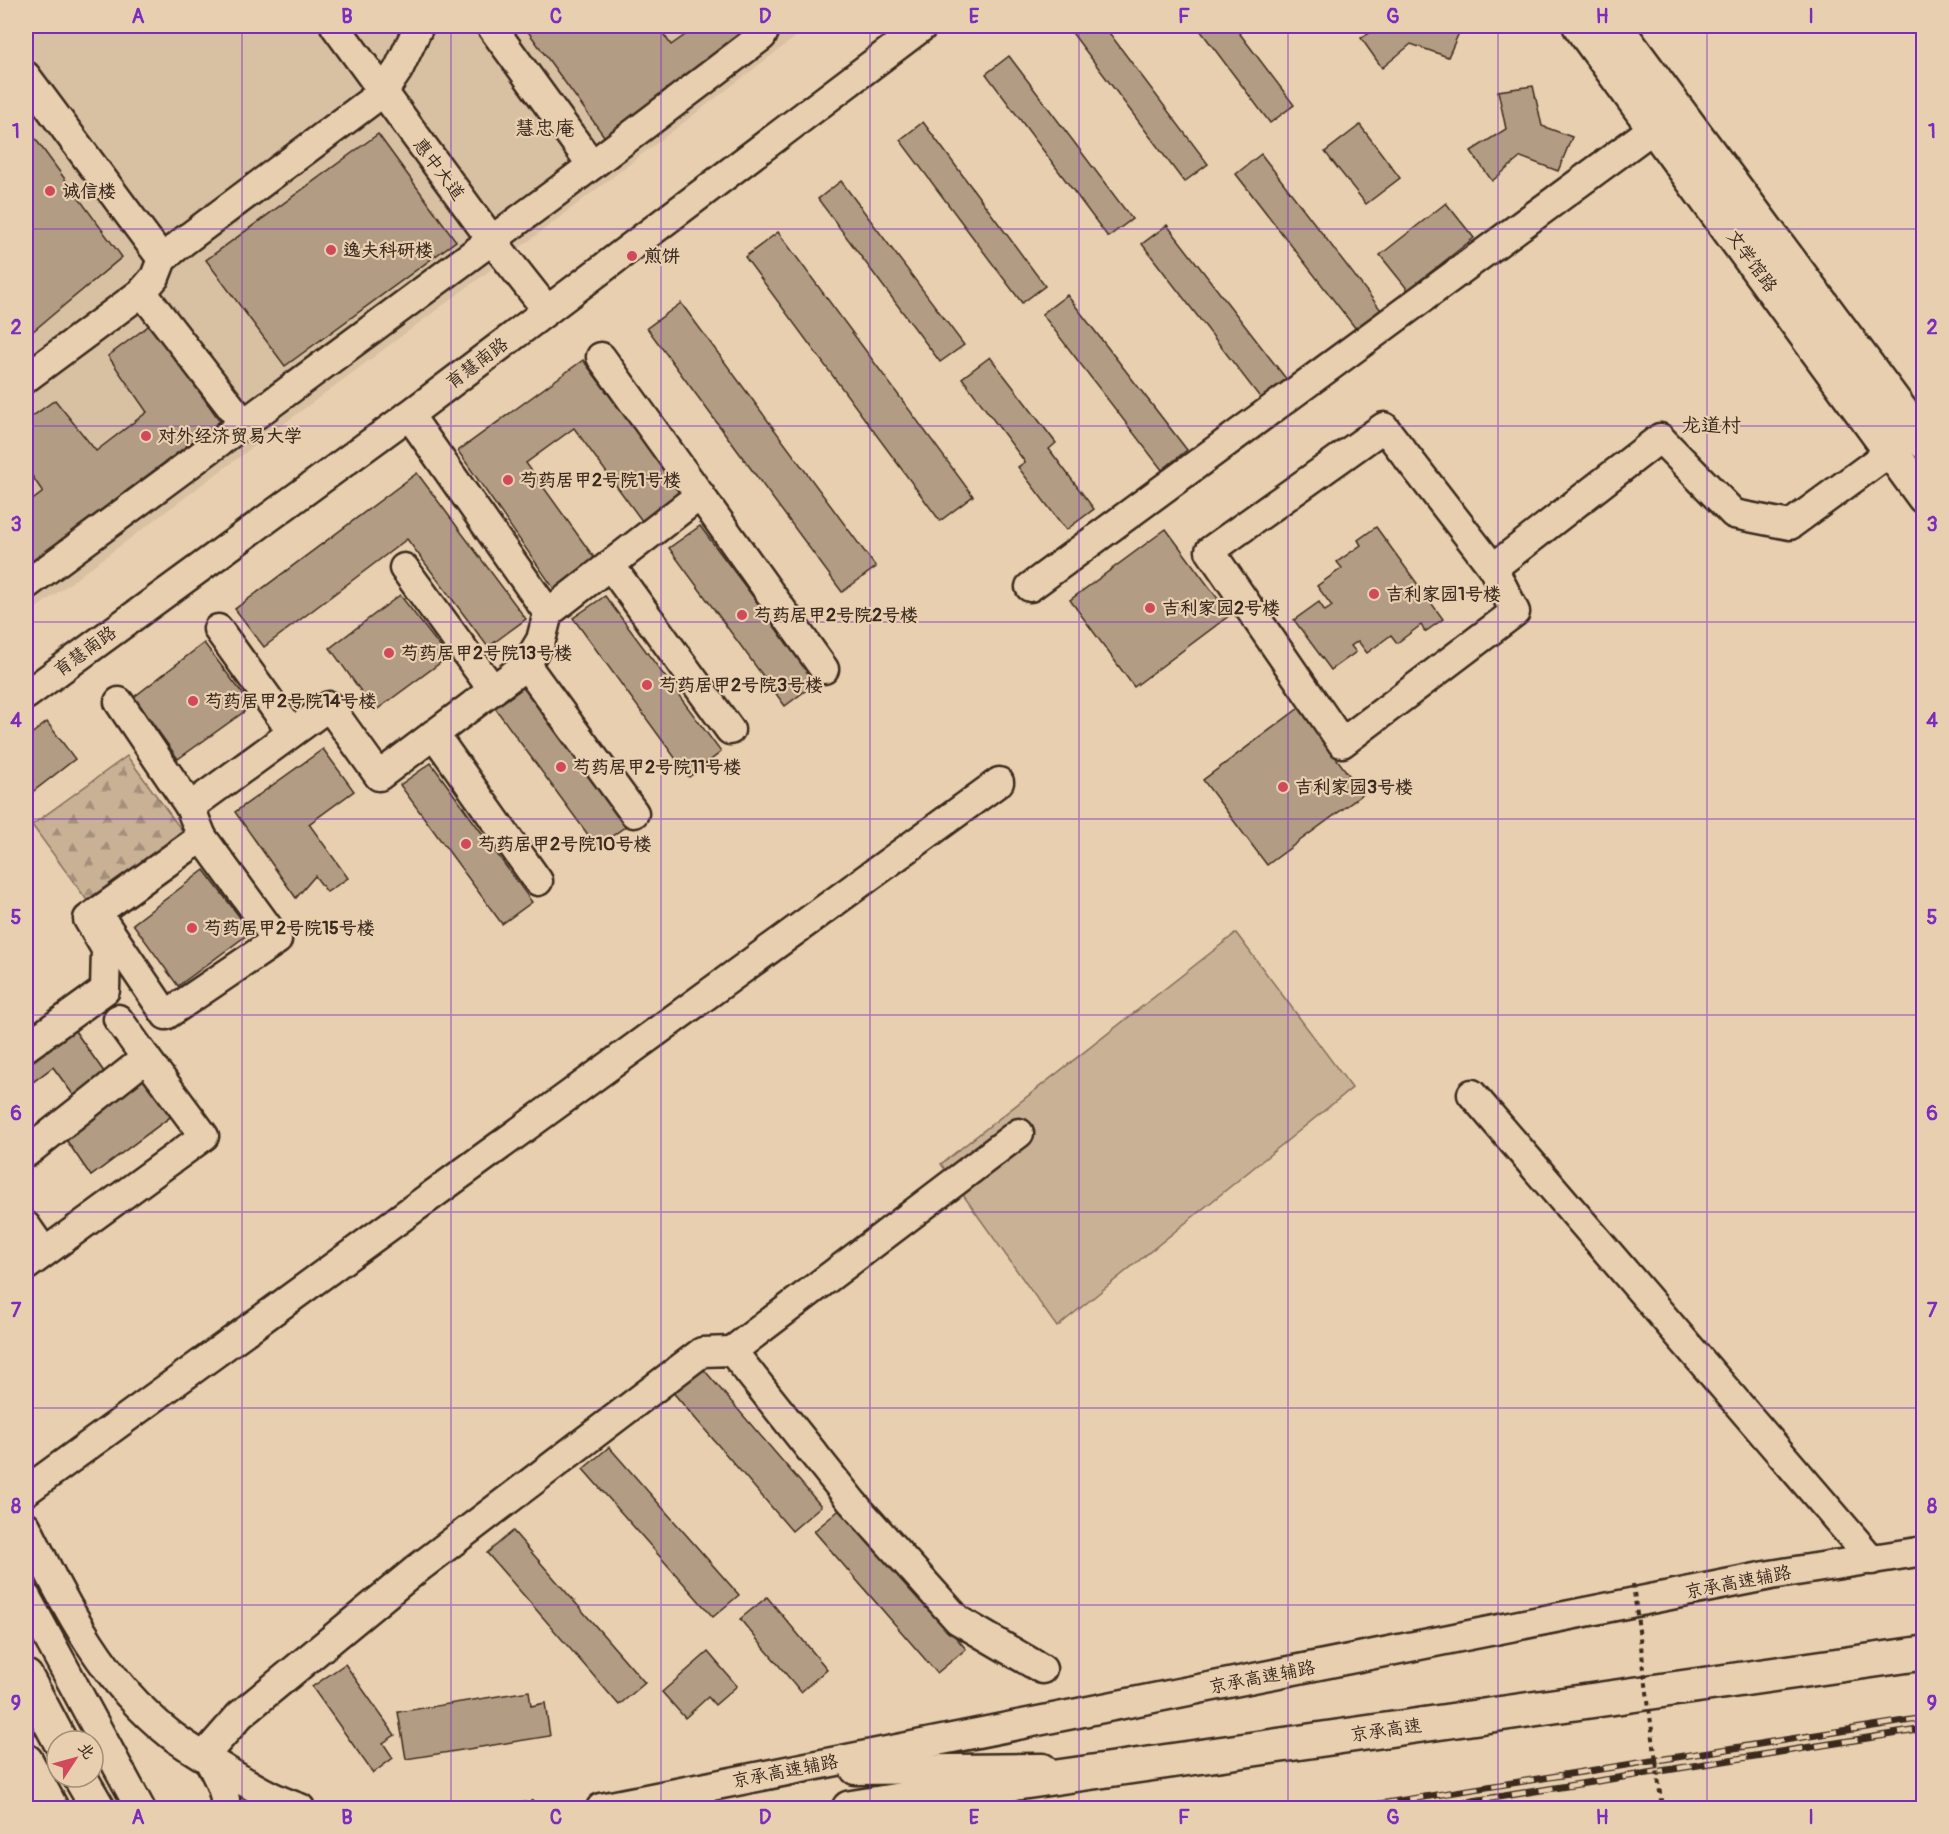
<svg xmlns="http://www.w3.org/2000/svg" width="1949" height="1834" font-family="Pangolin,'LXGW WenKai TC',sans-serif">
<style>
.built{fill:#d8c0a2}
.forest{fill:url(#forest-firs);stroke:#826e5a;stroke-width:1.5}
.pitch{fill:#c9b196;stroke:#826e5a;stroke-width:1.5}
.building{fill:#b29c83;stroke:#3b2a1e;stroke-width:1.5}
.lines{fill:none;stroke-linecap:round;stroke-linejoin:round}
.minor-casing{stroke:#3b2a1e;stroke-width:33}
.major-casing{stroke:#3b2a1e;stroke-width:38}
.highway-casing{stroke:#3b2a1e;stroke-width:38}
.path{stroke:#3b2a1e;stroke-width:4;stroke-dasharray:4.5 4.5;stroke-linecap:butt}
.minor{stroke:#e8cfb0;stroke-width:28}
.major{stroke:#e8cfb0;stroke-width:33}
.highway{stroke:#e8cfb0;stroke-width:33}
.rail-casing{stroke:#3b2a1e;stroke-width:7}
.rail{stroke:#e8cfb0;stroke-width:4.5;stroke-dasharray:14;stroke-linecap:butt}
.path-bridge{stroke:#3b2a1e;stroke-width:4;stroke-dasharray:4.5 4.5;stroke-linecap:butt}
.grid{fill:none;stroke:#7b2cbf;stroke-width:1.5;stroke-opacity:0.55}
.poi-dot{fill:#d1495b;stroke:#e8cfb0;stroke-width:2}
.labels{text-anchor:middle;stroke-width:4.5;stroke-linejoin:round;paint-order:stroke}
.street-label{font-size:18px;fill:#3b2a1e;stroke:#e8cfb0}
.poi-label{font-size:18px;font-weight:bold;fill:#3b2a1e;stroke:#e8cfb0;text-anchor:start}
.neighbourhood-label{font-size:20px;fill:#3b2a1e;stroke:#e8cfb0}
.neatline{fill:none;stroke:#7b2cbf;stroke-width:2}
.grid-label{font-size:20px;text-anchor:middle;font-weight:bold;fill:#7b2cbf}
</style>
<defs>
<pattern id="forest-firs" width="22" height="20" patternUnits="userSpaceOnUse" patternTransform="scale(1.5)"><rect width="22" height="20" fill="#c9b196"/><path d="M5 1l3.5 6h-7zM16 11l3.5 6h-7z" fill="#a4907a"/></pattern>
</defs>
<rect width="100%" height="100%" fill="#e8cfb0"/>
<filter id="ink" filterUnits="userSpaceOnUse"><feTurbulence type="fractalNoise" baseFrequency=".0167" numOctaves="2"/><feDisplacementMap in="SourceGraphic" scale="12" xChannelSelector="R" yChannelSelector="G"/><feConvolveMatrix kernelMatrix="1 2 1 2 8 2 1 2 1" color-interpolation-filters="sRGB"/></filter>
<g filter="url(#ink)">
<path class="built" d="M 26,26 L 810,26 L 509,256 L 26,616 Z"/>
<path class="forest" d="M 127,756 L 189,840 L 94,910 L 32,825 Z"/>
<path class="pitch" d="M 1236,933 L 1352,1088 L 1057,1327 L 941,1164 Z"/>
<g class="building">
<path d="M 524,26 L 658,26 L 671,45 L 698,26 L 757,26 L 609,143 Z"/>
<path d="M 1067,26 L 1104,26 L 1208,164 L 1184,182 Z"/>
<path d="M 1197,26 L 1234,26 L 1294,105 L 1270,123 Z"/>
<path d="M 1381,26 L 1462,26 L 1448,57 L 1411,44 L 1382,68 L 1361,38 Z"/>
<path d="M 1009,56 L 1132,219 L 1108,237 L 986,74 Z"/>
<path d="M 1533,86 L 1542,126 L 1572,137 L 1558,171 L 1521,157 L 1492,181 L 1471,151 L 1506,129 L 1498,91 Z"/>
<path d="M 923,122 L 1045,286 L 1022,303 L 900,140 Z"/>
<path d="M 1360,125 L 1400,178 L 1366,204 L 1325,152 Z"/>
<path d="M 26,126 L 122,257 L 26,337 Z"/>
<path d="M 378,134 L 456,241 L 285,366 L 206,260 Z"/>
<path d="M 1261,154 L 1381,310 L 1356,329 L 1236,174 Z"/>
<path d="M 841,181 L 964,345 L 940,362 L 818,199 Z"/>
<path d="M 1446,203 L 1474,238 L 1408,290 L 1380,255 Z"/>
<path d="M 1167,225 L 1287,380 L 1262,400 L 1142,244 Z"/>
<path d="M 778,232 L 973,496 L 940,521 L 745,257 Z"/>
<path d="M 1067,295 L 1187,450 L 1162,470 L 1042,314 Z"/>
<path d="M 681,303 L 876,567 L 842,592 L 647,328 Z"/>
<path d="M 151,324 L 220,421 L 26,566 L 26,505 L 43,492 L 26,467 L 26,421 L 55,400 L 96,451 L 147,412 L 108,356 Z"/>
<path d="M 990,357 L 1056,443 L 1049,449 L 1094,509 L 1066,530 L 1018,467 L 1025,462 L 962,378 Z"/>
<path d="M 583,360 L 684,496 L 645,525 L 574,428 L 526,463 L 598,563 L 559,596 L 458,451 Z"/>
<path d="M 417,473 L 526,619 L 488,647 L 407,539 L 264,647 L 235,609 Z"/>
<path d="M 700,526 L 817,682 L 785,706 L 669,548 Z"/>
<path d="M 1376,527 L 1443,619 L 1425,632 L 1421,625 L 1397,643 L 1391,635 L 1367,653 L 1358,641 L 1351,646 L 1356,652 L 1331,670 L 1294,620 L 1319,602 L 1325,611 L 1332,606 L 1317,586 L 1342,568 L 1337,562 L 1361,545 L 1358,540 Z"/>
<path d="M 1166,529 L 1230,615 L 1134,687 L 1070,600 Z"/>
<path d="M 400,595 L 448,657 L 375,711 L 330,648 Z"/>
<path d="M 605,596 L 721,752 L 689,777 L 573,618 Z"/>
<path d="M 204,643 L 252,706 L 178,759 L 134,697 Z"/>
<path d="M 526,686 L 626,826 L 597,847 L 495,708 Z"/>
<path d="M 1299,708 L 1363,794 L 1267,865 L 1203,780 Z"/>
<path d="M 47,722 L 75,759 L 26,797 L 26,738 Z"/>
<path d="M 323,749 L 354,791 L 309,824 L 348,878 L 327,892 L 315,876 L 296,898 L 235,812 Z"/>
<path d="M 431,763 L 532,902 L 502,924 L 400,785 Z"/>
<path d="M 204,870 L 251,932 L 178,986 L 133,924 Z"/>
<path d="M 70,1024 L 121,1096 L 146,1077 L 174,1114 L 91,1176 L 65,1138 L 91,1119 L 53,1067 L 26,1087 L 26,1057 Z"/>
<path d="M 70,1024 L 121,1096 L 146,1077 L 174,1114 L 91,1176 L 65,1138 L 91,1119 L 53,1067 L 26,1087 L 26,1057 Z"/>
<path d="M 699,1364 L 821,1506 L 792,1531 L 670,1389 Z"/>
<path d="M 609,1447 L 739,1595 L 713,1617 L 583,1469 Z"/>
<path d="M 843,1507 L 966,1649 L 937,1673 L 814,1531 Z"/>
<path d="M 513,1531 L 645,1683 L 619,1705 L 487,1553 Z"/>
<path d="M 767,1597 L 827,1669 L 801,1692 L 740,1619 Z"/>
<path d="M 708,1652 L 737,1686 L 715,1705 L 708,1697 L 685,1718 L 662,1692 Z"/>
<path d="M 345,1664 L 395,1735 L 383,1743 L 393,1758 L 373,1773 L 312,1687 Z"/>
<path d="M 529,1691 L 531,1706 L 545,1703 L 550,1736 L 406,1759 L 398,1712 Z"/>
</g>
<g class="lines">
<defs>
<g id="minor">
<path d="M 335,26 L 491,239 L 547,310"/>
<path d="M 491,26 L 592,165"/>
<path d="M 26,76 L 162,259"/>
<path d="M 142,292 L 244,424"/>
<path d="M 26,378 L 142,292 L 155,277 L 162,259 L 184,241 L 383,92 L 398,70 L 419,26"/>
<path d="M 409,415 L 548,613 L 700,495 L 601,357"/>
<path d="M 1384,427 L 1493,568 L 1515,612 L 1342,743 L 1210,551 Z"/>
<path d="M 700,495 L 824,669"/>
<path d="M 610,565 L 730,730"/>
<path d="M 404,568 L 493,690"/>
<path d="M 1493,568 L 1660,438 L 1734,514 L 1790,525 L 1891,451"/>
<path d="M 26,585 L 558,191 L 762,36 L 765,29 L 764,26"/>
<path d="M 1030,587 L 1655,127"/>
<path d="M 218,629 L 292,732"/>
<path d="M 526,665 L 634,813"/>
<path d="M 26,695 L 409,415 L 923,26"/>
<path d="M 119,702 L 190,807"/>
<path d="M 434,734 L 538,881"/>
<path d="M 104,923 L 166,1015 L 277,940 L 202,837"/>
<path d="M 118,1019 L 146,1058"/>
<path d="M 26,1047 L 105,990 L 106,949 L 88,919 L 202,837 L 190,807 L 329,706 L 379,776 L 526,665 L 541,640 L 548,613"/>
<path d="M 1472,1094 L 1872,1560"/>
<path d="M 26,1153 L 146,1058 L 204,1136 L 26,1266"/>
<path d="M 26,1226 L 44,1252"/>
<path d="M 732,1351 L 1019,1133"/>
<path d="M 26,1491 L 999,782"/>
<path d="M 26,1526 C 64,1602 101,1680 170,1734 C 185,1746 203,1756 219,1766 C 245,1782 271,1799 300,1808"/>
<path d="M 26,1597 L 140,1808"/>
<path d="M 204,1756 L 240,1715 L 417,1569 L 702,1352 L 732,1351 L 852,1502 L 958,1620 L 1042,1669"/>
<path d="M 209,1760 C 216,1774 227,1792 225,1808"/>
<path d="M 855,1770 L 1043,1768"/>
<path d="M 601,1808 L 1771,1575 L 1924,1551"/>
</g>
<g id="major">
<path d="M 1580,26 L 1924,497"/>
<path d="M 1615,26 L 1924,442"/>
<path d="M 26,1677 L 60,1741"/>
<path d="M 26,1761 L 51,1808"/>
<path d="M 80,1777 L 98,1808"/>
</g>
<path id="highway" d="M 849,1808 L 911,1798 L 1924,1653"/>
</defs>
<use href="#minor" class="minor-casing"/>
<use href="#major" class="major-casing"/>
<use href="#highway" class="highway-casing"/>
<path class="path" d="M 504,1808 L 532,1802 L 533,1808"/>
<use href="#minor" class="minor"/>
<use href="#major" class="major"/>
<use href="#highway" class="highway"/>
<defs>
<g id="rail">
<path d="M 1354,1808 L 1924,1718"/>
<path d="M 1429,1808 L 1924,1729"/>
</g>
</defs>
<use href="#rail" class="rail-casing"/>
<use href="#rail" class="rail"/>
<path class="path-bridge" d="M 1633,1584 L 1662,1808"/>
</g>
</g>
<path class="grid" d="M 242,26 L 242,1808M 451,26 L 451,1808M 661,26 L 661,1808M 870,26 L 870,1808M 1079,26 L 1079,1808M 1288,26 L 1288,1808M 1498,26 L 1498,1808M 1707,26 L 1707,1808M 26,229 L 1924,229M 26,426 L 1924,426M 26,622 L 1924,622M 26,819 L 1924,819M 26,1015 L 1924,1015M 26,1212 L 1924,1212M 26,1408 L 1924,1408M 26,1605 L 1924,1605"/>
<g class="poi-dot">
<circle cx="50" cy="191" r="6"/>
<circle cx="331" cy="250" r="6"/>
<circle cx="632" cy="256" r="6"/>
<circle cx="146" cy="436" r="6"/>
<circle cx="508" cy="480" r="6"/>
<circle cx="1374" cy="594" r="6"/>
<circle cx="1150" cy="608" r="6"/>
<circle cx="742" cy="615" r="6"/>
<circle cx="389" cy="653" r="6"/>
<circle cx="647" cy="685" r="6"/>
<circle cx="193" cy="701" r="6"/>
<circle cx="561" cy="767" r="6"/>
<circle cx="1283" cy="787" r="6"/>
<circle cx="466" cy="844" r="6"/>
<circle cx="192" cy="928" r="6"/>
</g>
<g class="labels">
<g class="street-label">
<text transform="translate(439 169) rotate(53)" y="6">惠中大道</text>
<text transform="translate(1752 261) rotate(54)" y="6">文学馆路</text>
<text transform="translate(477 363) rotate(-37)" y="6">育慧南路</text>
<text transform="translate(85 651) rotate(-36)" y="6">育慧南路</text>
<text transform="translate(1738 1582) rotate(-11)" y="6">京承高速辅路</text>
<text transform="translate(1262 1677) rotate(-11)" y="6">京承高速辅路</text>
<text transform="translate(1386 1730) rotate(-8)" y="6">京承高速</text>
<text transform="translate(785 1771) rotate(-11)" y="6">京承高速辅路</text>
</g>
<g class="poi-label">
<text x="62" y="197">诚信楼</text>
<text x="343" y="256">逸夫科研楼</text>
<text x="644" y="262">煎饼</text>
<text x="158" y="442">对外经济贸易大学</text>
<text x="520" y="486">芍药居甲2号院1号楼</text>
<text x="1386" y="600">吉利家园1号楼</text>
<text x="1162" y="614">吉利家园2号楼</text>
<text x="754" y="621">芍药居甲2号院2号楼</text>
<text x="401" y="659">芍药居甲2号院13号楼</text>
<text x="659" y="691">芍药居甲2号院3号楼</text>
<text x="205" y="707">芍药居甲2号院14号楼</text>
<text x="573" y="773">芍药居甲2号院11号楼</text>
<text x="1295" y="793">吉利家园3号楼</text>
<text x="478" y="850">芍药居甲2号院10号楼</text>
<text x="204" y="934">芍药居甲2号院15号楼</text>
</g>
<g class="neighbourhood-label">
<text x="545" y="135">慧忠庵</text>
<text x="1711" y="432">龙道村</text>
</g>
</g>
<rect width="1949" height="1834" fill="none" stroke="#e8cfb0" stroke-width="66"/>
<g transform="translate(75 1759) rotate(54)"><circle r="28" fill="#e8cfb0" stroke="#a38d76" stroke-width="1.5"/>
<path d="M0-4.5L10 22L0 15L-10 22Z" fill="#d1495b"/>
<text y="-9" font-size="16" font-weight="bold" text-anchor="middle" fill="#3b2a1e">北</text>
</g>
<rect x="33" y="33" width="1883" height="1768" class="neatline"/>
<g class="grid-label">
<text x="138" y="23">A</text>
<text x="347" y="23">B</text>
<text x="556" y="23">C</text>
<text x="765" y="23">D</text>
<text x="974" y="23">E</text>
<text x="1184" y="23">F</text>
<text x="1393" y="23">G</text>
<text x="1602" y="23">H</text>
<text x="1811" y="23">I</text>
<text x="16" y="138">1</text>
<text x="1932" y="138">1</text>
<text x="16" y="334">2</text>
<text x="1932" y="334">2</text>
<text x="16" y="531">3</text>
<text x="1932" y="531">3</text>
<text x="16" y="727">4</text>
<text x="1932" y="727">4</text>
<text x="16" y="924">5</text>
<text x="1932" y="924">5</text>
<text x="16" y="1120">6</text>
<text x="1932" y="1120">6</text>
<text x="16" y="1317">7</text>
<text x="1932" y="1317">7</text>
<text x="16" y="1513">8</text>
<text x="1932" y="1513">8</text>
<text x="16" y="1710">9</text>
<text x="1932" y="1710">9</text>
<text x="138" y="1824">A</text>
<text x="347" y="1824">B</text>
<text x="556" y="1824">C</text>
<text x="765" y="1824">D</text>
<text x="974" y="1824">E</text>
<text x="1184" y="1824">F</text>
<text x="1393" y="1824">G</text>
<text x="1602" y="1824">H</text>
<text x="1811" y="1824">I</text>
</g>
</svg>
